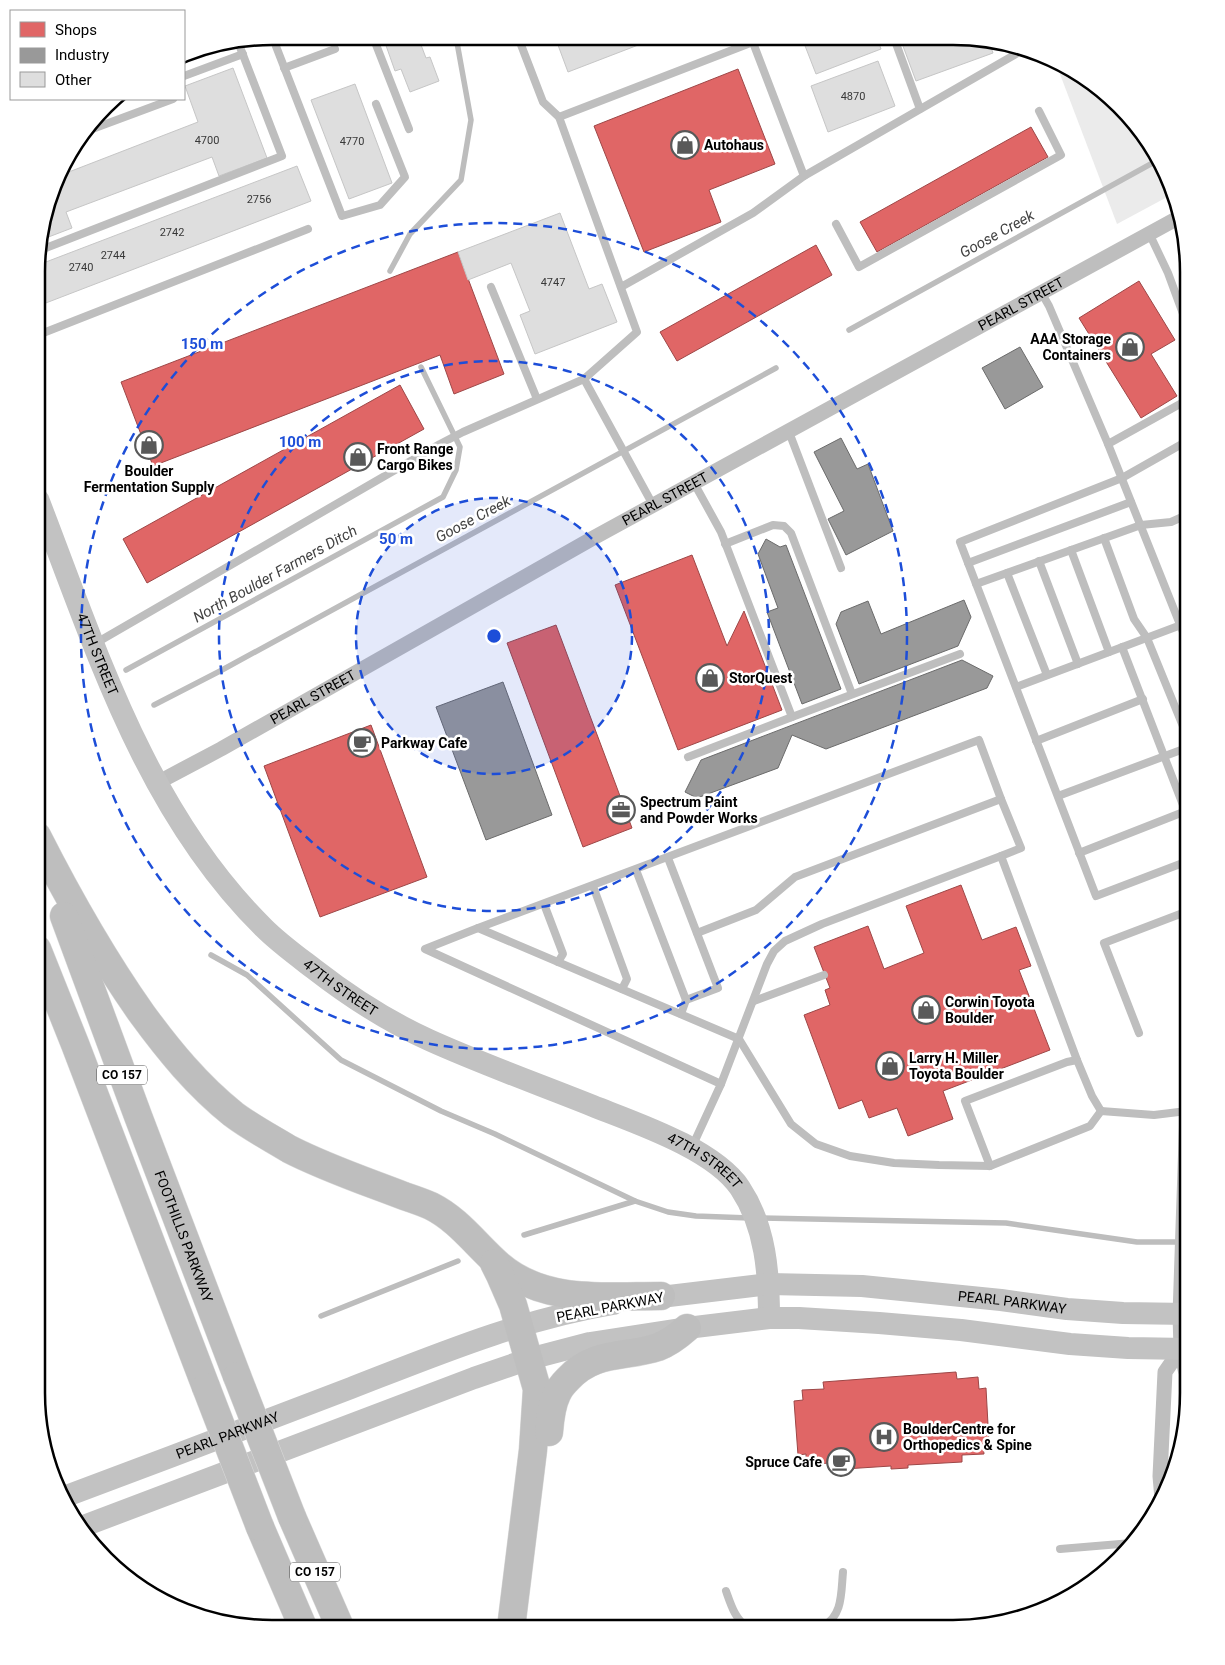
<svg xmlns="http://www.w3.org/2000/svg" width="1225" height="1665" font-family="Roboto,sans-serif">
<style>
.green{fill:#ebebeb}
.shops{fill:#e06666;stroke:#9d4747}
.industry{fill:#999;stroke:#6b6b6b}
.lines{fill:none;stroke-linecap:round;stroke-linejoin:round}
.stream{stroke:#bdbdbd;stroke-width:5.5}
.building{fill:#dedede;stroke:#c6c6c6}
.highway-casing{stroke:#dbdbdb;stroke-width:29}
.lane{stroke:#bebebe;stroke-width:8}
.street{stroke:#bebebe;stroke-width:15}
.secondary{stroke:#c2c2c2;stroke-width:22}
.highway{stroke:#bebebe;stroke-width:28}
.highway-bridge-casing{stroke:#dbdbdb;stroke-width:29;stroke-linecap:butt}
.highway-bridge{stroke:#bebebe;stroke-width:28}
.ring{fill:none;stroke:#1d4ed8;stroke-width:2.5;stroke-dasharray:9 6}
.labels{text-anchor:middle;stroke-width:5;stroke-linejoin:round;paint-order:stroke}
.number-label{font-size:11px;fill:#383838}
.shield{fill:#fff;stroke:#4c4c4c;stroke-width:1}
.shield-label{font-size:12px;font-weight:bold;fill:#000}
.poi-label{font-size:14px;font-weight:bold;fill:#000;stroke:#fff;text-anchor:start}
.street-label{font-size:14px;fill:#000;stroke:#fff}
.water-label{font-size:15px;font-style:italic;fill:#424242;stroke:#fff}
.rim{fill:none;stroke:#000;stroke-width:2.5}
.centre{fill:#1d4ed8;stroke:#fff;stroke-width:2.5}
.ring-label{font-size:15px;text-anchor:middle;font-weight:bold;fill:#1d4ed8;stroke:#fff;stroke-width:5;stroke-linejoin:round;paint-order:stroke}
</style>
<rect width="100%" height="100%" fill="#fff"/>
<path class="green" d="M 1055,61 L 1096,85 L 1164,167 L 1171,195 L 1117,224 Z"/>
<g class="shops">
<path d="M 738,69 L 775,164 L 709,190 L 721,222 L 644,252 L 594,126 Z"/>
<path d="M 1031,127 L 1048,157 L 877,252 L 860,222 Z"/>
<path d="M 816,245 L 832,275 L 677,361 L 660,332 Z"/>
<path d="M 458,252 L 504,374 L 454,394 L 440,355 L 153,466 L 121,382 Z"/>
<path d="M 1139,281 L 1175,340 L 1151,354 L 1177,396 L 1141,418 L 1079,318 Z"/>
<path d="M 400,385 L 424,429 L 147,583 L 123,539 Z"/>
<path d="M 692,555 L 727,646 L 744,611 L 782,710 L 678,750 L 615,585 Z"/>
<path d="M 556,625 L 632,828 L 583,847 L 507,643 Z"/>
<path d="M 371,725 L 427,877 L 320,917 L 264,766 Z"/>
<path d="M 961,885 L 982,940 L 1016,927 L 1031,966 L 1019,970 L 1050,1050 L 943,1091 L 953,1119 L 908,1136 L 897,1108 L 869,1118 L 862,1100 L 839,1109 L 804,1015 L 830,1005 L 825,990 L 830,988 L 814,947 L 868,926 L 884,969 L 924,953 L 906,906 Z"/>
<path d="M 956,1372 L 957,1379 L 978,1377 L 979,1389 L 986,1388 L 989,1443 L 983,1444 L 984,1454 L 962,1455 L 962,1462 L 908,1465 L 908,1468 L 891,1469 L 891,1466 L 829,1470 L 829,1463 L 806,1465 L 806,1454 L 798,1455 L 794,1401 L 803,1400 L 802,1390 L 824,1389 L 823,1382 Z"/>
</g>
<g class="industry">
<path d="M 1020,347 L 1043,387 L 1005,409 L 982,368 Z"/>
<path d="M 841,438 L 857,469 L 868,464 L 893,531 L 846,555 L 828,519 L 844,511 L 814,452 Z"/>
<path d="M 766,539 L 780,547 L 786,545 L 841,689 L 802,704 L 767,612 L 778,608 L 758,554 Z"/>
<path d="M 964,600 L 971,617 L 958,646 L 859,684 L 836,624 L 841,612 L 868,601 L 881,634 Z"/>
<path d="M 962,660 L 993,676 L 987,688 L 826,749 L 792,735 L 778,768 L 697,798 L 685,792 L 701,760 Z"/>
<path d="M 503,682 L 552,815 L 486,840 L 436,707 Z"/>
</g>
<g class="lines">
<g class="stream">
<path d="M 390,271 L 410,234 L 461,180 L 471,120 L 456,37"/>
<path d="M 849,330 L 1158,160"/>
<path d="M 126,670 L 443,497 L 456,470 L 460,447 L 421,367"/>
<path d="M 154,705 L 222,670 L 776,368"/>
<path d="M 211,955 L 247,975 L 341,1060 L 441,1111 L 495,1134 L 635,1201 L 668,1212 L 696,1216 L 749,1218"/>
<path d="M 761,1218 L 1006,1223 L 1137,1242 L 1183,1242"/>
<path d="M 524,1235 L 635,1201"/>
<path d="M 321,1316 L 458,1261"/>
</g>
</g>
<g class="building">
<path d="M 383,37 L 418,37 L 426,58 L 430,57 L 439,81 L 410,92 L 401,69 L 395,71 Z"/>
<path d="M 555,37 L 659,37 L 568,72 Z"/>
<path d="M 802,38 L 877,38 L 881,49 L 816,74 Z"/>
<path d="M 900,38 L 984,38 L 988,39 L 993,53 L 916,81 Z"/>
<path d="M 878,61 L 895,106 L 828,132 L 811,86 Z"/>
<path d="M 233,68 L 267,158 L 219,176 L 212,157 L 66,212 L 72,228 L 38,241 L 61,175 L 198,122 L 185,86 Z"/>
<path d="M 355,84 L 392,183 L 349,199 L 311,100 Z"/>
<path d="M 297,166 L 311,201 L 38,306 L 38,265 Z"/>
<path d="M 560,213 L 589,289 L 602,284 L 617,322 L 535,354 L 520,315 L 530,311 L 511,263 L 468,280 L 458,252 Z"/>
</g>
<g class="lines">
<defs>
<g id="highway">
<path d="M 37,836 C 69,899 101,956 142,1014 C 169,1051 197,1085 233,1114 C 250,1127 271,1138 289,1149 C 326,1168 365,1181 404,1196 C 413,1199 422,1202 431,1206 C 459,1220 476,1245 499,1265 C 544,1304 606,1296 661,1296"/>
<path id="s5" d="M 64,916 L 138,1116 L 237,1376"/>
<path d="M 37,949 L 75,1044 L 206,1387"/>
<path d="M 494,1263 L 500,1275 L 513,1305 L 537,1389 L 533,1450 L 511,1628"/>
<path d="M 549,1432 C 550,1420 551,1406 557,1394 C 559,1389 564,1383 568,1379 C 595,1350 625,1358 658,1347 C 669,1343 678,1336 687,1328"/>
<path d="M 292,1517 L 340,1627"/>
<path d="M 260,1527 L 303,1627"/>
</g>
</defs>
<use href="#highway" class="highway-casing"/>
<g class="lane">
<path d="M 272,36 L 342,216 L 380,205 L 405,177 L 376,104"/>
<path d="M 373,37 L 409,129"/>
<path d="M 894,38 L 920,109"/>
<path d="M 752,40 L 804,176"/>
<path d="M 284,68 L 335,49"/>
<path d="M 184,76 L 243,54"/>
<path d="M 559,117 L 753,42"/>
<path d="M 87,131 L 173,99"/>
<path d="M 836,224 L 859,267 L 1061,155 L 1039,111"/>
<path d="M 1149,233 L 1168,273 L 1189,330"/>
<path d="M 38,251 L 282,156 L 238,42"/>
<path d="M 491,287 L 537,399"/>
<path d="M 621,287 L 753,213 L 804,176 L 1016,54 L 1013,46"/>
<path d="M 1041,292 L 1049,306 L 1108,444 L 1189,399"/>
<path d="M 38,335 L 308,229"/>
<path d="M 584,379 L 653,505"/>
<path d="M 789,432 L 841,568"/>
<path d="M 1108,444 L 1189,647"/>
<path d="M 1183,517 L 1189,530"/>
<path d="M 1104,538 L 1134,619 L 1147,638 L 1189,741"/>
<path d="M 725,544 L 773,525 L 784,526 L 791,533 L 852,694"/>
<path d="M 1071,550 L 1109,652"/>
<path d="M 1039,561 L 1078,664"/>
<path d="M 968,563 L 1131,502"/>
<path d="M 1007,573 L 1047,675"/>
<path d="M 976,584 L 1141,525 L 1171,522 L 1189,514"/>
<path d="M 96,643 L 440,444 L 463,432 L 584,379 L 637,332 L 559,117 L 543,102 L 518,37"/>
<path d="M 1122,647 L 1188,818"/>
<path d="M 1016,687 L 1189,622"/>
<path d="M 792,717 L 960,654"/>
<path d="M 1036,741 L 1143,699"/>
<path d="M 688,757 L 792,717 L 721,532 L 694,483"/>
<path d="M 1058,796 L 1189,747"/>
<path d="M 1079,853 L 1186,811"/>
<path d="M 1001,856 L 1021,848 L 1001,799"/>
<path d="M 668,858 L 718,988 L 686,1000"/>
<path d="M 1188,861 L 1096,896 L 960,542 L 1122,478 L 1189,440"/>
<path d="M 636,870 L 686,1000 L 681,1014"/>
<path d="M 593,886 L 627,979 L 622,989"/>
<path d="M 544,904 L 563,954 L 558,962"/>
<path d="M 478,928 L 979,740 L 1001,799 L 795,877 L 756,910 L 697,933"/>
<path d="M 754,1001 L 824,975"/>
<path d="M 1139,1033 L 1104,943 L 1188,911"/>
<path d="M 721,1084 L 767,964 L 774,951 L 785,941 L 822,924 L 1001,856 L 1077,1060"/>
<path d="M 1101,1111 L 1154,1115 L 1187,1111"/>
<path d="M 692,1147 L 721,1084 L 425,949 L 478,928 L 739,1039 L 791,1124 L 816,1144 L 850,1156 L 894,1163 L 939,1165 L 990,1166 L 1090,1126 L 1101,1111"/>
<path d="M 990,1166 L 965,1101 L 1067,1062 L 1077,1060 L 1092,1096 L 1101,1111"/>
<path d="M 1060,1549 L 1132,1543"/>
<path d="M 726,1591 C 731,1605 735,1619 748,1628"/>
<path d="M 767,1628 L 823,1626 C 843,1616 841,1592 843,1572"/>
</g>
<g class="street">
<path id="s1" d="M 157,783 L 221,749 L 595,537 L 1176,219"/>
<path d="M 1186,1418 L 1186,1374 L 1181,1349 L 1180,1315 L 1187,1111"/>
<path d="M 1162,1499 L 1160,1476 L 1165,1372 L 1181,1349"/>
</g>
<g class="secondary">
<path id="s2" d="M 38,499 C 96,649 146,812 264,928 C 279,943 297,956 314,969 C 350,997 387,1021 429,1040 C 482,1064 538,1084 593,1106 C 636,1123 714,1149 740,1188 C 766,1227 769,1274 769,1318"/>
<path id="s3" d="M 644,1299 L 769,1284 L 862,1286 L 1001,1300 L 1067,1309 L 1123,1313 L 1188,1314"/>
<path id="s4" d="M 61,1498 C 158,1462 254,1425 351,1388 C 436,1355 522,1319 613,1304"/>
<path d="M 81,1527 L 474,1378 L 529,1359 L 590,1343 L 687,1328 L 769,1318 L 799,1318 L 879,1323 L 961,1330 L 1070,1344 L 1128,1348 L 1188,1349"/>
</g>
<use href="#highway" class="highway"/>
<defs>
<g id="highway-bridge">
<path d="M 237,1376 L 292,1517"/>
<path d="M 206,1387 L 260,1527"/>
</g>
</defs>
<use href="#highway-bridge" class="highway-bridge-casing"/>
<use href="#highway-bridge" class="highway-bridge"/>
</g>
<circle cx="494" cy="636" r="138" fill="#1d4ed8" fill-opacity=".12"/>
<g class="ring">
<circle cx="494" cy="636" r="138"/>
<circle cx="494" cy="636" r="275"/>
<circle cx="494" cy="636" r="413"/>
</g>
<defs>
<symbol id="shop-ring" viewBox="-11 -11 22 22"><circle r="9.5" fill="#fff" stroke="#595959" stroke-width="1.5"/><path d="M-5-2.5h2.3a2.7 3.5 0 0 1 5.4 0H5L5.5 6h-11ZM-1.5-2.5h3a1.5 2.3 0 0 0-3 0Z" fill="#595959"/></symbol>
<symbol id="cafe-ring" viewBox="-11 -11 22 22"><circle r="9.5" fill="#fff" stroke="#595959" stroke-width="1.5"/><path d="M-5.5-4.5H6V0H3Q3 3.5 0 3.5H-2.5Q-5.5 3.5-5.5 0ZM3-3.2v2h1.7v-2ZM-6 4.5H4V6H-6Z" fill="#595959"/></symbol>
<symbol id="office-ring" viewBox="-11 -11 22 22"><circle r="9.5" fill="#fff" stroke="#595959" stroke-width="1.5"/><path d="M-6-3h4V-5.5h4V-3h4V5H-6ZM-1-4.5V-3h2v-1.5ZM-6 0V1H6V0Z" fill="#595959"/></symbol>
<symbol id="hospital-ring" viewBox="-11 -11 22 22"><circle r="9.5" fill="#fff" stroke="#595959" stroke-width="1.5"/><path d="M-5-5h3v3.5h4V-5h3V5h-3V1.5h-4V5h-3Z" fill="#595959"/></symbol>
</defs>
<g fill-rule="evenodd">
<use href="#shop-ring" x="669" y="129" width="32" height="32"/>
<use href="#shop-ring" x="1114" y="331" width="32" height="32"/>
<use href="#shop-ring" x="133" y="429" width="32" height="32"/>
<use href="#shop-ring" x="342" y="441" width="32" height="32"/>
<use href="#shop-ring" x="694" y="662" width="32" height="32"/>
<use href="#cafe-ring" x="346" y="727" width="32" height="32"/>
<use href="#office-ring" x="605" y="794" width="32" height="32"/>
<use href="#shop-ring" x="910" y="994" width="32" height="32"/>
<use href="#shop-ring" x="874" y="1050" width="32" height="32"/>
<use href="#hospital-ring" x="868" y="1421" width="32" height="32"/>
<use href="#cafe-ring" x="825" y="1446" width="32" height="32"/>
</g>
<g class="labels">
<g class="number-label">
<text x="853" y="100">4870</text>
<text x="207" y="144">4700</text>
<text x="352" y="145">4770</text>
<text x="259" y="203">2756</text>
<text x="172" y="236">2742</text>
<text x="113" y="259">2744</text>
<text x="81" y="271">2740</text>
<text x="553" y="286">4747</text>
</g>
<g class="shield">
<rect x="97" y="1065.5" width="50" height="19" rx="4"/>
<rect x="290" y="1562.5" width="50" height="19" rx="4"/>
</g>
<g class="shield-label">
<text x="122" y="1079">CO 157</text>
<text x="315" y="1576">CO 157</text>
</g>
<g class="poi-label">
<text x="704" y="150">Autohaus</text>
<text x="1111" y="344" text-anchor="end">AAA Storage<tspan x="1111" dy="16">Containers</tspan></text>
<text x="377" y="454">Front Range<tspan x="377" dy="16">Cargo Bikes</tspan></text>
<text x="149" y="476" text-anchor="middle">Boulder<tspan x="149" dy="16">Fermentation Supply</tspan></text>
<text x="729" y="683">StorQuest</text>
<text x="381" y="748">Parkway Cafe</text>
<text x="640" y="807">Spectrum Paint<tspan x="640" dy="16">and Powder Works</tspan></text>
<text x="945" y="1007">Corwin Toyota<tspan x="945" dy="16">Boulder</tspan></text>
<text x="909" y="1063">Larry H. Miller<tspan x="909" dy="16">Toyota Boulder</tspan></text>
<text x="903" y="1434">BoulderCentre for<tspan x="903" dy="16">Orthopedics &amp; Spine</tspan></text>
<text x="822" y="1467" text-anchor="end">Spruce Cafe</text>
</g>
<g class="street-label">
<text dy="5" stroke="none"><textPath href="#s1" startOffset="988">PEARL STREET</textPath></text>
<text dy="5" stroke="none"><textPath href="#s1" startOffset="582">PEARL STREET</textPath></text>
<text dy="5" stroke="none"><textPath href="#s2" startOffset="166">47TH STREET</textPath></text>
<text dy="5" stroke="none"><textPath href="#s1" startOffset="178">PEARL STREET</textPath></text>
<text dy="5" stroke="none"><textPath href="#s2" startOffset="586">47TH STREET</textPath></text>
<text dy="5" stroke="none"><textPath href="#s2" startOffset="991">47TH STREET</textPath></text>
<text dy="5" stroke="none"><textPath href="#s5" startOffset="342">FOOTHILLS PARKWAY</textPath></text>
<text dy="5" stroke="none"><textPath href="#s3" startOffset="370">PEARL PARKWAY</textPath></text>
<text transform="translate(610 1307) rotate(-11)" y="5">PEARL PARKWAY</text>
<text dy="5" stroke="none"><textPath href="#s4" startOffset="178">PEARL PARKWAY</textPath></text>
</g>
<g class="water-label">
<text transform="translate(997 234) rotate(-29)" y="5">Goose Creek</text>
<text transform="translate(473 519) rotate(-28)" y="5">Goose Creek</text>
<text transform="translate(275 574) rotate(-29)" y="5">North Boulder Farmers Ditch</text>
</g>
</g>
<path d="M0 0H1225V1665H0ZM272 45H953A227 227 0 0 1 1180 272V1393A227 227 0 0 1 953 1620H272A227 227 0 0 1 45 1393V272A227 227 0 0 1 272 45Z" fill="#fff" fill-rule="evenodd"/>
<path class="rim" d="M272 45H953A227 227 0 0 1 1180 272V1393A227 227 0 0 1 953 1620H272A227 227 0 0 1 45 1393V272A227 227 0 0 1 272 45Z"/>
<circle cx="494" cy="636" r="8" class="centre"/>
<g class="ring-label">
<text x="202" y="349">150 m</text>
<text x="300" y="447">100 m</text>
<text x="396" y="544">50 m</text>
</g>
<rect x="10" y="10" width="175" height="90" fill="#ffffff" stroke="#999999"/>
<rect x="20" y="22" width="25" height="15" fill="#e06666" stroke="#999999"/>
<text x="55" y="35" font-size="15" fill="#000000">Shops</text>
<rect x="20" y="48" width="25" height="15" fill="#999999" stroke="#999999"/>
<text x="55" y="60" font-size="15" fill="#000000">Industry</text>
<rect x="20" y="72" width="25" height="15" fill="#dedede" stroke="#999999"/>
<text x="55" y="85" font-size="15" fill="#000000">Other</text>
</svg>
